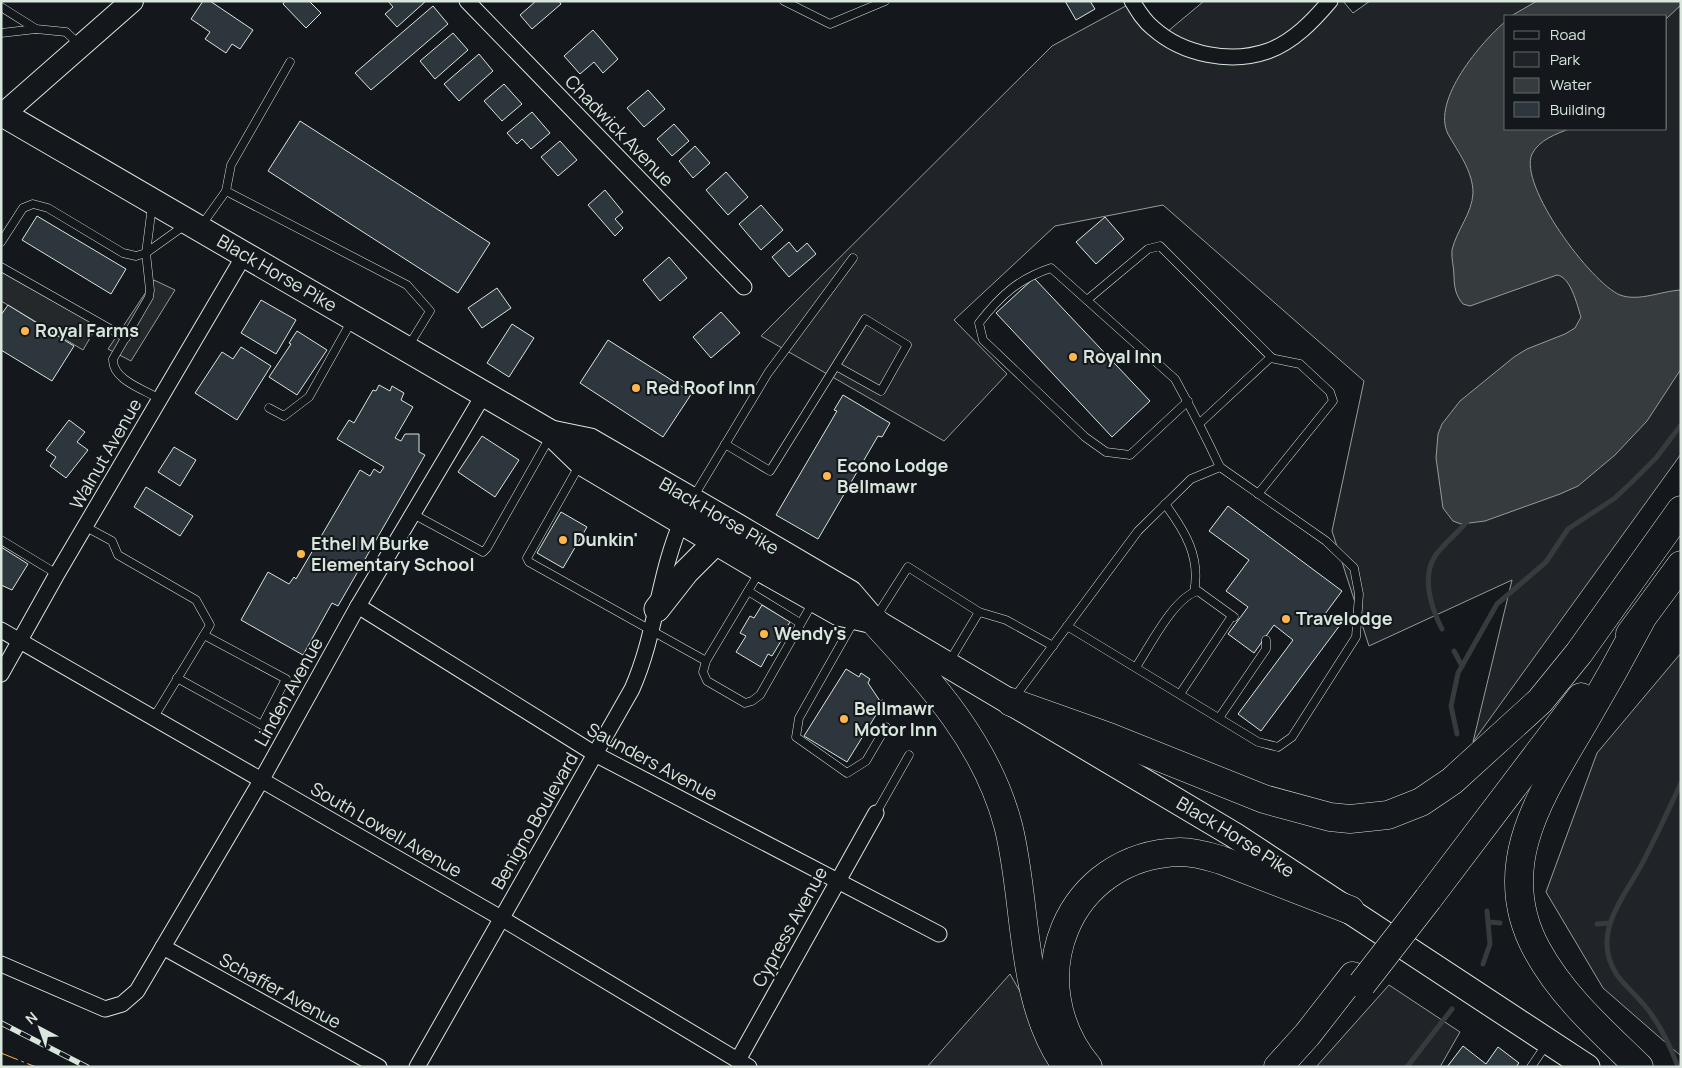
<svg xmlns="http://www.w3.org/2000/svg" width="1682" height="1068" font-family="Manrope,sans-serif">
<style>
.green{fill:#202428;stroke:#939e99;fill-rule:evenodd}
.parking{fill:#24282b;stroke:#939e99}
.water{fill:#363b3e;stroke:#939e99}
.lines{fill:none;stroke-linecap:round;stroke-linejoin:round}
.stream{stroke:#363b3e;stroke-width:5}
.building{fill:#2c363c;stroke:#d8e6dc}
.service-casing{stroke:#d8e6dc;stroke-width:9}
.minor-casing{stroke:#d8e6dc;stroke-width:17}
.secondary-casing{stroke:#d8e6dc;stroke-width:24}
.primary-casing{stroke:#d8e6dc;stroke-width:27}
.motorway-casing{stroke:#d8e6dc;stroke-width:29}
.service{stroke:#14181c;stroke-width:8}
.minor{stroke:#14181c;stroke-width:15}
.secondary{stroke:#14181c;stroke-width:22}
.primary{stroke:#14181c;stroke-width:25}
.motorway{stroke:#14181c;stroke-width:28}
.rail-casing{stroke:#d8e6dc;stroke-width:5.5}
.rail{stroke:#14181c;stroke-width:4;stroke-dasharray:11;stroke-linecap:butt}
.motorway-bridge-casing{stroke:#d8e6dc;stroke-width:29;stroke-linecap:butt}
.motorway-bridge{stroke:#14181c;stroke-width:28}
.power{stroke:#ffb74d;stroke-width:1;stroke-dasharray:18 4 2.5 4;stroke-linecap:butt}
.poi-dot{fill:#ffb74d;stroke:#14181c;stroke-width:2}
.labels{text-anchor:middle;stroke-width:4;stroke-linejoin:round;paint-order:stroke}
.street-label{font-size:18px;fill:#d8e6dc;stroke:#14181c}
.poi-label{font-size:18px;font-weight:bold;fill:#d8e6dc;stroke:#14181c;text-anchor:start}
</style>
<rect width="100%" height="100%" fill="#14181c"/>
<g class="green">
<path d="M 1204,1 L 1343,1 L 1353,13 L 1370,1 L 1681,1 L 1681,454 L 1473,742 L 1512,580 L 1369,646 L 1332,531 L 1364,381 L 1163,205 L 1055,226 L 954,320 L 1007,374 L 944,441 L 761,336 L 1052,46 L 1133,2 L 1161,37 ZM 1506,16 L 1666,16 L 1666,129 L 1506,129 Z"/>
<path d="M 1681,653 L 1681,1056 L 1603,988 L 1546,892 L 1597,753 Z"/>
<path d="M 1010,974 L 1063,1067 L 927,1067 Z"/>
<path d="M 1389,985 L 1460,1032 L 1440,1067 L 1316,1067 Z"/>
</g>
<g class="parking">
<path d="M 1,272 L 97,326 L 83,350 L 1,301 Z"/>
<path d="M 154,280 L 175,290 L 131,361 L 108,349 Z"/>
</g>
<g class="water">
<path d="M 1537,1 L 1681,1 L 1681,5 L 1666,19 L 1666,16 L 1511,16 Z"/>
<path d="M 1506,21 L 1506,129 L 1569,129 C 1556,134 1539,140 1532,154 C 1518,185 1591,283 1620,295 C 1639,302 1661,291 1681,290 L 1681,369 L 1647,421 L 1615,455 L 1578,486 L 1560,494 L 1485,521 L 1461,524 L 1453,521 L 1443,508 L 1436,458 L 1438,434 L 1442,424 L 1460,401 L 1514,357 L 1527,349 L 1565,334 L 1575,328 L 1581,317 C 1577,305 1571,277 1557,275 L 1470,306 L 1463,304 C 1456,296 1454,287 1454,276 C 1454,267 1451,258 1452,250 C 1457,229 1472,214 1473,193 C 1473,171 1458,152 1448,134 C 1431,100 1482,41 1506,21 Z"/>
</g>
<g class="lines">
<g class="stream">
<path d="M 1442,629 C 1430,606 1420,572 1439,551 C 1449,539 1460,531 1469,519"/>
<path d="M 1454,651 L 1462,666"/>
<path d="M 1457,734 L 1451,706 L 1458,673 L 1497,604 L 1546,562 L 1568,529 L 1615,498 L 1634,480 L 1656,458 L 1681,425"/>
<path d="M 1488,922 L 1500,923"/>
<path d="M 1597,924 L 1609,923"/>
<path d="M 1483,964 L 1490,944 L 1487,911"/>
<path d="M 1407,1067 L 1452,1009"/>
<path d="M 1678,1067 C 1670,1045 1660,1024 1645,1006 C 1636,995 1625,986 1617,975 C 1589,933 1626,896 1644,860 C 1657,835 1669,809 1681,783"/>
</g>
</g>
<g class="building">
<path d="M 203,1 L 210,1 L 253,30 L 240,49 L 232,44 L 226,53 L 205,39 L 210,32 L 191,19 Z"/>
<path d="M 285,1 L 309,1 L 321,13 L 306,28 L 283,4 Z"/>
<path d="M 388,1 L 426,1 L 397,27 L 385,14 L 393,7 Z"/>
<path d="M 536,1 L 559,1 L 561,4 L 532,29 L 520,15 Z"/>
<path d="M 1065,1 L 1090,1 L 1095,9 L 1076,20 Z"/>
<path d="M 433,6 L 448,24 L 371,90 L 355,73 Z"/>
<path d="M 593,30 L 618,59 L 603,73 L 594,62 L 580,74 L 564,56 Z"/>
<path d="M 453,33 L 468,50 L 435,79 L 420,61 Z"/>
<path d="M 479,54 L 493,71 L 459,101 L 444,84 Z"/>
<path d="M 504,84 L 522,104 L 502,121 L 484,101 Z"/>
<path d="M 648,90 L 665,109 L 644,127 L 627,108 Z"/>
<path d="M 532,112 L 550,133 L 531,149 L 522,139 L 517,144 L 507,133 Z"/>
<path d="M 300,121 L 490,243 L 458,293 L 268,171 Z"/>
<path d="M 674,124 L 689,141 L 672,156 L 657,139 Z"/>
<path d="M 560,141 L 577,160 L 558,176 L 541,157 Z"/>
<path d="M 695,146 L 710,163 L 693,178 L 679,161 Z"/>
<path d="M 726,172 L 748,197 L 728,215 L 706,190 Z"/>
<path d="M 605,190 L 623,212 L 615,219 L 623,228 L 615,236 L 588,205 Z"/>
<path d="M 761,205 L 783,230 L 761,250 L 739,224 Z"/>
<path d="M 37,216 L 126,269 L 111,294 L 22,240 Z"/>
<path d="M 1105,217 L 1124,239 L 1096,264 L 1076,242 Z"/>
<path d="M 789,242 L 797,252 L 807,243 L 816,254 L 789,277 L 772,257 Z"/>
<path d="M 669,257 L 687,278 L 660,301 L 643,280 Z"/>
<path d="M 1034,278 L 1150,401 L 1112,437 L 996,313 Z"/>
<path d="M 497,288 L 511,308 L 482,328 L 468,308 Z"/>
<path d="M 261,300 L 296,320 L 276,354 L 241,333 Z"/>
<path d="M 8,305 L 74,346 L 52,381 L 1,350 L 1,315 Z"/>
<path d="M 721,312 L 740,333 L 711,358 L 693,337 Z"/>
<path d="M 512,324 L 534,338 L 509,377 L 487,363 Z"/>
<path d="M 297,331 L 327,350 L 297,395 L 269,377 L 291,344 L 289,343 Z"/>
<path d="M 608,340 L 692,393 L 663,437 L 580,383 Z"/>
<path d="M 241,347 L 271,366 L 237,420 L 195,393 L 222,352 L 233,359 Z"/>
<path d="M 379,385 L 390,391 L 392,386 L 404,393 L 401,400 L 413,407 L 395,438 L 401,441 L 405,434 L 419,434 L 419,452 L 425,455 L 338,606 L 332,603 L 303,655 L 241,620 L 268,572 L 289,584 L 294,577 L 296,579 L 360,470 L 370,476 L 374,469 L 380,473 L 384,467 L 337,439 L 349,420 L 354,423 L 373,390 L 376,391 Z"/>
<path d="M 843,395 L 890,423 L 882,437 L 878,436 L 818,539 L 776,515 L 837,411 L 834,410 Z"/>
<path d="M 69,420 L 85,432 L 77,442 L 88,450 L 66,478 L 50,466 L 56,457 L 46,450 Z"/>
<path d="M 482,436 L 519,460 L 495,497 L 458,472 Z"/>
<path d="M 174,447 L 196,460 L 180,486 L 158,472 Z"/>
<path d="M 146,487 L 193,516 L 180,536 L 134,507 Z"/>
<path d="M 1228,506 L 1342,591 L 1325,614 L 1340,625 L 1261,731 L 1238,714 L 1293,640 L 1274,625 L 1254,653 L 1228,634 L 1248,607 L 1226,591 L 1249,560 L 1209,531 Z"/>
<path d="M 561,512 L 587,527 L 563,568 L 537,553 Z"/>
<path d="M 1,547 L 28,564 L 12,590 L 1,585 Z"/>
<path d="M 762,605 L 790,622 L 788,625 L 790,626 L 772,656 L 768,654 L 761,667 L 736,652 L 746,636 L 740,633 L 750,616 L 754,618 Z"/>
<path d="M 846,669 L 859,677 L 861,673 L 870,679 L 868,683 L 880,701 L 883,700 L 884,702 L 847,762 L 804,736 Z"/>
<path d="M 1463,1046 L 1486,1064 L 1498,1047 L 1519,1063 L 1516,1067 L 1447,1067 Z"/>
</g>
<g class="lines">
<defs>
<g id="service">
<path d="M 784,1 L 830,24 L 885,1"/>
<path d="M 1,7 L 36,29 L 66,32 L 80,45"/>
<path d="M 1,33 L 36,29"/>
<path d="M 226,191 L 231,165 L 290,62"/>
<path d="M 152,206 L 146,253 L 185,225"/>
<path d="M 201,226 L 226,191 L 407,285 L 430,311 L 408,347"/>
<path d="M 1,242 L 23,208 L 33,204 L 48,208 L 123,253 L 136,256 L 146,253 L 150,290 L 149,297 L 113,359 C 112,380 145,390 160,399"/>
<path d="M 1,267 L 126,338"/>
<path d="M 1087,300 L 1148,249 L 1160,246 L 1271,357 L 1200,423"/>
<path d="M 1188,401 L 1130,455 L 1106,452 L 1085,437 L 983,340 L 979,323 C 1000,296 1018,279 1051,268 L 1175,379 C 1191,408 1206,437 1220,467"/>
<path d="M 269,408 L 284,416 L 309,397 L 351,322"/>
<path d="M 725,444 L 770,471 L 865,319 L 907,345 L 881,391 L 836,366"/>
<path d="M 579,466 L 527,558 L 529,562 L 706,661"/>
<path d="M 1258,494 L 1333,401 L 1330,392 L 1300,364 L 1270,358"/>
<path d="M 694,496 L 768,373 L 853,258"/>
<path d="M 1165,504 C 1185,531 1201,557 1194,592"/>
<path d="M 413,514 L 483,552 L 487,548 L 550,437"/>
<path d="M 86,527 L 112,541 L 118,555 L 196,600 L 210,625 L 154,717"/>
<path d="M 1,540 L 57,574"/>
<path d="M 760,571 L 706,661 L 703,672 L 707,681 L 745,703 L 752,701 L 760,695 L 813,602"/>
<path d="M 748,591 L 800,623"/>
<path d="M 979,612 L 1006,620 L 1053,646"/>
<path d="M 876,617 L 908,567 L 979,612 L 949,662"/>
<path d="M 854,621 L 799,718 L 796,737 L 847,773 L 866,761 L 886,727"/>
<path d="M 1136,667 C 1150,646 1174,597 1198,591 L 1234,617"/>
<path d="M 177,678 L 262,725 L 286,679 L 204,635"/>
<path d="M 1180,694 L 1232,616"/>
<path d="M 1014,698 L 1138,531 L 1191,479 L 1220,467 L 1326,541 L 1354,568 L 1359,594 L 1356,637 L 1292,737 L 1278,747 L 1258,742 L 1067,626"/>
<path d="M 1219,718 L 1266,649 L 1266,640"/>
<path d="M 876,813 L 909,755"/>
<path d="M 1531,1067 L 1546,1045"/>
</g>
<g id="minor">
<path d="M 467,1 L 744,287"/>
<path d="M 1132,1 C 1138,11 1144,21 1153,28 C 1183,55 1231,64 1268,51 C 1293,42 1313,21 1330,1"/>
<path d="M 358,606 L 595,754 L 939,934"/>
<path d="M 1,630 L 501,918 L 749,1067"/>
<path d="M 1,674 L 57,574 L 245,254"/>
<path d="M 163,947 L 379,1067"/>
<path d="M 1,964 L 105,1009 L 122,1004 L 137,991 L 262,779 L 358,606 L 484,394"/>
<path d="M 738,1060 L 876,813"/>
<path d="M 417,1067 L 632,689 C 657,633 658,572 684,516"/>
</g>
<path id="secondary" d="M 1,116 L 132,1"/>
<g id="primary">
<path id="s1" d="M 1,113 L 551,433 L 581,462 L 761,569 L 839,613 L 874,621 L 1234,835 L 1587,1067"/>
<path id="s2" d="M 551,433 L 590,441 L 738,527 L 850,593 L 874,621"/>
<path d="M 657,609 L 686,572 L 716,542"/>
</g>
<g id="motorway">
<path d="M 874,621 C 930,682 986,742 1008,825 C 1028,902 1018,1000 1067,1067"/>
<path d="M 1630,634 L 1681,565"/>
<path d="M 1011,702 L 1109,737 L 1264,799 L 1330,817 L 1350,819 L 1388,815 L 1421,802 L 1452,781 L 1540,701 L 1579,653 L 1681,510"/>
<path d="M 1428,899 L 1581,697"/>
<path d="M 1088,1067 C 1017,981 1067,855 1180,852 C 1194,852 1208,856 1221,860 L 1350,910"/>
<path d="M 1278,1067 L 1307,1035 L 1353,976"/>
<path d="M 1639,1067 C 1602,1031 1562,996 1537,950 C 1491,866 1542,794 1584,722 C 1604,688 1623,654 1641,620"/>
</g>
</defs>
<use href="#service" class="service-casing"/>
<use href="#minor" class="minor-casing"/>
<use href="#secondary" class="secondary-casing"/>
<use href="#primary" class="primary-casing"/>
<use href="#motorway" class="motorway-casing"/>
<use href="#service" class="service"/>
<use href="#minor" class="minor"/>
<use href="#secondary" class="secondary"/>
<use href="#primary" class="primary"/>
<use href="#motorway" class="motorway"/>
<defs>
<path id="rail" d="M 1,1023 L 87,1067"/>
</defs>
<use href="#rail" class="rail-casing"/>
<use href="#rail" class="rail"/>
<defs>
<path id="motorway-bridge" d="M 1362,984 L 1428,899"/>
</defs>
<use href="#motorway-bridge" class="motorway-bridge-casing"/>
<use href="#motorway-bridge" class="motorway-bridge"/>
<path class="power" d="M 1,1053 L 36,1067"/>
</g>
<g class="poi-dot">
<circle cx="25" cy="331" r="5"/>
<circle cx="1073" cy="357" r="5"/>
<circle cx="636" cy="388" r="5"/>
<circle cx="827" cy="476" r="5"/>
<circle cx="563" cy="540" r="5"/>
<circle cx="301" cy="554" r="5"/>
<circle cx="1286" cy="619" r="5"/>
<circle cx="764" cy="634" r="5"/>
<circle cx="844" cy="719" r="5"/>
</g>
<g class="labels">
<g class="street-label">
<text transform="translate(619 131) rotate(46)" y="6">Chadwick Avenue</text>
<text dy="6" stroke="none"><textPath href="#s1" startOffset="319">Black Horse Pike</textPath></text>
<text transform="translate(106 454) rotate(-60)" y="6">Walnut Avenue</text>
<text dy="6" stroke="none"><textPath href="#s2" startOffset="189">Black Horse Pike</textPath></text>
<text transform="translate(289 692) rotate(-61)" y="6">Linden Avenue</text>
<text transform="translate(652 762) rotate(28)" y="6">Saunders Avenue</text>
<text transform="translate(535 821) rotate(-60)" y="6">Benigno Boulevard</text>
<text transform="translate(386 830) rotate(30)" y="6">South Lowell Avenue</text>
<text dy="6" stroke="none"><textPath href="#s1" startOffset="1434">Black Horse Pike</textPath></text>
<text transform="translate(790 927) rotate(-61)" y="6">Cypress Avenue</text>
<text transform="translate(280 991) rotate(29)" y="6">Schaffer Avenue</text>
</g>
<g class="poi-label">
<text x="35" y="337">Royal Farms</text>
<text x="1083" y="363">Royal Inn</text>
<text x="646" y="394">Red Roof Inn</text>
<text x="837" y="472">Econo Lodge<tspan x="837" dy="21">Bellmawr</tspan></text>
<text x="573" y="546">Dunkin'</text>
<text x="311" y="550">Ethel M Burke<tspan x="311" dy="21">Elementary School</tspan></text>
<text x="1296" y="625">Travelodge</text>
<text x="774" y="640">Wendy's</text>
<text x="854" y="715">Bellmawr<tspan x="854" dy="21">Motor Inn</tspan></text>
</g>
</g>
<rect width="1682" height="1068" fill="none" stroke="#d8e6dc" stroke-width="5"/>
<rect x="1504" y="15" width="162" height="115" fill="#14181c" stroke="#626a69"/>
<rect x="1514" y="31" width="25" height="8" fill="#14181c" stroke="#626a69"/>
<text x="1550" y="40" font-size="15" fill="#d8e6dc">Road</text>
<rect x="1514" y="52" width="25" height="15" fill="#202428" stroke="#626a69"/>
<text x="1550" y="65" font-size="15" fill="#d8e6dc">Park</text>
<rect x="1514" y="78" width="25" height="15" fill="#363b3e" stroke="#626a69"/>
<text x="1550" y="90" font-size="15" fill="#d8e6dc">Water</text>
<rect x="1514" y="102" width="25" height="15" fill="#2c363c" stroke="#626a69"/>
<text x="1550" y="115" font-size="15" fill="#d8e6dc">Building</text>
<g transform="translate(40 1028) rotate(319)" stroke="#14181c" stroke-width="4" paint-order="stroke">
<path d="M0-4L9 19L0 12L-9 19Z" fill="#d8e6dc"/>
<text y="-8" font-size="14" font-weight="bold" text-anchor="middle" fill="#d8e6dc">N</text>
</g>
</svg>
